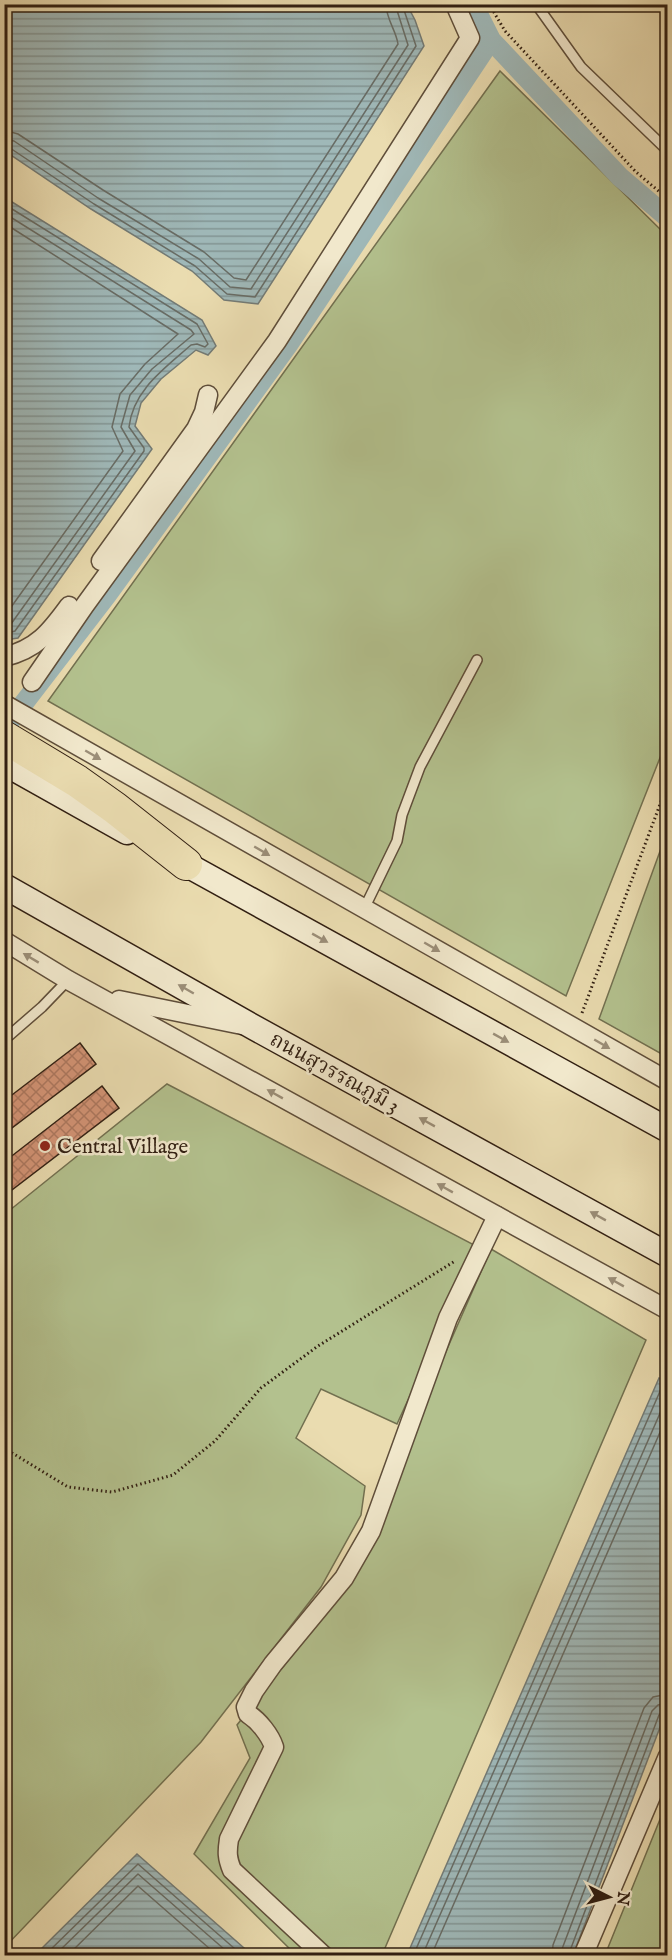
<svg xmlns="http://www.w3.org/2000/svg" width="672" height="1960" font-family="'IM FELL English','Noto Serif Thai',serif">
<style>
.grass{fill:#b3c18e;stroke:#727050;stroke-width:1.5}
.water{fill:url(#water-rules);stroke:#737b76;stroke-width:1.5}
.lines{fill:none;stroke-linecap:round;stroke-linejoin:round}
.shore{stroke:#686c65;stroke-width:1.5}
.canal{stroke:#9fb8b8;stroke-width:20}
.building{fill:url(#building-cross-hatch);stroke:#311f12;stroke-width:1.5}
.service-casing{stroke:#5f4e3a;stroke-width:12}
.minor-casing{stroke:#5f4e3a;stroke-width:21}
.secondary-casing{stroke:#311f12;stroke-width:27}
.motorway-casing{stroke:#311f12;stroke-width:34}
.path{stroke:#311f12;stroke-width:3;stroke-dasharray:1.5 3;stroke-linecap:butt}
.service{stroke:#f1e8cc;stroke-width:9}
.minor{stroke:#f1e8cc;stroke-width:18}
.secondary{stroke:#f1e8cc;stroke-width:24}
.motorway{stroke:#eadcb0;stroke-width:32}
.oneway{fill:#9b8e78}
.poi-dot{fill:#8f2418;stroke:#f1e8cc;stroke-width:2}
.labels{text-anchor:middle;stroke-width:5;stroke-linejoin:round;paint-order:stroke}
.street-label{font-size:21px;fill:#311f12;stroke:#f1e8cc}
.poi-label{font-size:21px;fill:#311f12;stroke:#f1e8cc;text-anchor:start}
</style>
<defs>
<pattern id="water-rules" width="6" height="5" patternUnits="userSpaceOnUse" patternTransform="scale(1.5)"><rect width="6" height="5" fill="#9fb8b8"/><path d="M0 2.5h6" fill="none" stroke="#829594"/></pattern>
<pattern id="building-cross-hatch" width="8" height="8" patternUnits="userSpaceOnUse" patternTransform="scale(1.5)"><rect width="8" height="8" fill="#d49476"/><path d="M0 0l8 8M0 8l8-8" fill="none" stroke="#ad785f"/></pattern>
</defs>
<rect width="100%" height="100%" fill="#eadcb0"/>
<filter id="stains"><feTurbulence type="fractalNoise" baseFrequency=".00333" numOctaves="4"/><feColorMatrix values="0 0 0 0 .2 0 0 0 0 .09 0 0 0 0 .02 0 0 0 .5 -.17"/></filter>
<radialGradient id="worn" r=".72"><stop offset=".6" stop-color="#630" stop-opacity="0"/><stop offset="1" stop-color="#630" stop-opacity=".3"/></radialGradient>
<g class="grass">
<path d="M 500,71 L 667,236 L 667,740 L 566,996 L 48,701 Z"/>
<path d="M 667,832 L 667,1057 L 599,1019 Z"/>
<path d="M 167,1084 L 478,1247 L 397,1424 L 321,1389 L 296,1438 L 365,1486 L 361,1515 L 321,1587 L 201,1742 L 5,1947 L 5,1214 Z"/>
<path d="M 491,1249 L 646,1340 L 382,1955 L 296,1955 L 194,1854 L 250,1758 L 237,1725 L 338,1597 Z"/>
<path d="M 667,1802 L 667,1955 L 605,1955 Z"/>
</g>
<g class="water">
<path d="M 4,5 L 407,5 L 415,20 L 424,46 L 258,304 L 224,300 L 192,271 L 91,209 L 5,151 Z"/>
<path d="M 4,197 L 202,320 L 216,346 L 208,355 L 196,350 L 161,379 L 141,403 L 135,426 L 152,449 L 18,638 L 5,640 Z"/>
<path d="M 659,1378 L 668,1383 L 667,1709 L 573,1955 L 407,1955 Z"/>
<path d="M 137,1854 L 252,1955 L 35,1955 Z"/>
</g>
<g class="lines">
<g class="shore">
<path d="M 4,130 L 18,134 L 103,190 L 204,252 L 234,278 L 246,280 L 398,44 C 396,30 386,19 386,4"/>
<path d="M 4,139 L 14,141 L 98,198 L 199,259 L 230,287 L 251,289 L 408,45 L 395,4"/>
<path d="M 4,147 L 10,148 L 94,204 L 195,266 L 227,294 L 255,297 L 416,46 L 402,4"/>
<path d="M 4,204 L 197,324 L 208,344 L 205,347 L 197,344 L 191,345 C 165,368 133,390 129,427 L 144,448 L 144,451 L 15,631 L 4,634"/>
<path d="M 4,213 L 191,330 L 194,334 L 152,369 L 130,395 L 121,427 L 135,451 L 11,624 L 4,626"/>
<path d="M 4,223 L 178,334 L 145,364 L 120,394 L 112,427 L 123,451 L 4,617"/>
<path d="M 44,1956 L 138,1864 L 243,1956"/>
<path d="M 54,1956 L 138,1874 L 232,1956"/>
<path d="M 67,1956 L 138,1886 L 218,1956"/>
<path d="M 413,1956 L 661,1389 L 668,1387"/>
<path d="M 422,1956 L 668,1395"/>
<path d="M 431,1956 L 668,1414"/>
<path d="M 552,1956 L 553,1945 L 644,1708 L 653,1697 L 668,1694"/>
<path d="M 561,1956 L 562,1949 L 652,1711 L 658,1705 L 668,1703"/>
<path d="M 568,1956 L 659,1715 L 663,1711 L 668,1710"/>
</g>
<g class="canal">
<path d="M 473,4 L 491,40 L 620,177 L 668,218"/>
<path d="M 4,729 L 107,595 L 288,345 L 491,40"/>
</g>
</g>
<g class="building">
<path d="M 80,1043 L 96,1064 L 4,1134 L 4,1101 Z"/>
<path d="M 102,1086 L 119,1108 L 4,1196 L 4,1162 Z"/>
</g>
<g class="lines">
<defs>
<g id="service">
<path d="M 536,4 L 581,67 L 668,151"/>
<path d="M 364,909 L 397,841 L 402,815 L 420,767 L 477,660"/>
<path d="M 4,1040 L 42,1007 L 68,980"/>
</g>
<g id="minor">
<path d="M 101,561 L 196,429 L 204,412 L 208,395"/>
<path d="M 4,657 C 37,649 50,632 69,606"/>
<path d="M 32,682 L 85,605 L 277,341 L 470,38 L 455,4"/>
<path d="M 4,704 L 668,1081"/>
<path d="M 4,941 L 68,980 L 668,1310"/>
<path d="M 119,1000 L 242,1025"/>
<path d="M 324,1956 L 232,1870 C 227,1858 227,1852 229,1839 L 274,1747 C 270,1735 259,1721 248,1714 L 246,1707 L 254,1691 L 273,1664 L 344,1578 L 371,1531 L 448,1318 L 497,1216"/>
<path d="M 583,1956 L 668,1756"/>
</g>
<g id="secondary">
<path d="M 4,763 L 127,832"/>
<path d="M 171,856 L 668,1130"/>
<path d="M 4,886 L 255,1028 L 668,1255"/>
</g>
<path id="motorway" d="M 4,737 L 77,781 L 115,808 L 186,864"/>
</defs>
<use href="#service" class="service-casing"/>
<use href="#minor" class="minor-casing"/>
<use href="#secondary" class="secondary-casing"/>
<use href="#motorway" class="motorway-casing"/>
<g class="path">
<path d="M 489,4 L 505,31 L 636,172 L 668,199"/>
<path d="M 582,1013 L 668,783"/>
<path d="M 4,1448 L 68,1487 L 112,1492 L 173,1475 L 215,1441 L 261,1388 L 318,1346 L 455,1261"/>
</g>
<use href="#service" class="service"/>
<use href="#minor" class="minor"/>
<use href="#secondary" class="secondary"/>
<use href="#motorway" class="motorway"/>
</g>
<defs><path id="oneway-solid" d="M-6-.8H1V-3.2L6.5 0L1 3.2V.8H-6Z" transform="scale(1.5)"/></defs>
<g class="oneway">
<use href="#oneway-solid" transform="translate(93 755) rotate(30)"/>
<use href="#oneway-solid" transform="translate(262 851) rotate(30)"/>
<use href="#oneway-solid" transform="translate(320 938) rotate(29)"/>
<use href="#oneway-solid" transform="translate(432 947) rotate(30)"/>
<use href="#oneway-solid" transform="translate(31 958) rotate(-149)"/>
<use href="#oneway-solid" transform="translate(186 989) rotate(-150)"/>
<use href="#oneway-solid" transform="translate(501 1038) rotate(29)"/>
<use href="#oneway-solid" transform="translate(602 1044) rotate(30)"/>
<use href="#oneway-solid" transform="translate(275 1094) rotate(-151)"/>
<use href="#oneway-solid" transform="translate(427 1122) rotate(-151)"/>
<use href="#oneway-solid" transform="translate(445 1188) rotate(-151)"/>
<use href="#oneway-solid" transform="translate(598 1216) rotate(-151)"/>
<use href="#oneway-solid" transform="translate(616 1282) rotate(-151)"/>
</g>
<circle class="poi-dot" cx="45" cy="1146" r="6"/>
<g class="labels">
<g class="street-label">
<text transform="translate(335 1072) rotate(29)" y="7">ถนนสุวรรณภูมิ 3</text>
</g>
<g class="poi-label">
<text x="57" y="1153">Central Village</text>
</g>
</g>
<rect width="672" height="1960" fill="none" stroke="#eadcb0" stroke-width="24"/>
<rect x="6" y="6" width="660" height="1948" fill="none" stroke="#311f12" stroke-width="3"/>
<rect x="12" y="12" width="648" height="1936" fill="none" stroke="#311f12" stroke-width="1.5"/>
<g transform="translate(609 1897) rotate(96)" stroke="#f1e8cc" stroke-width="4.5" paint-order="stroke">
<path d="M0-4.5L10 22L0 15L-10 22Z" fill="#311f12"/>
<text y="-9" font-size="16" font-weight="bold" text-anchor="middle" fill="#311f12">N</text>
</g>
<rect width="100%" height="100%" filter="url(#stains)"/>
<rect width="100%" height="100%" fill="url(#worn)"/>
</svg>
